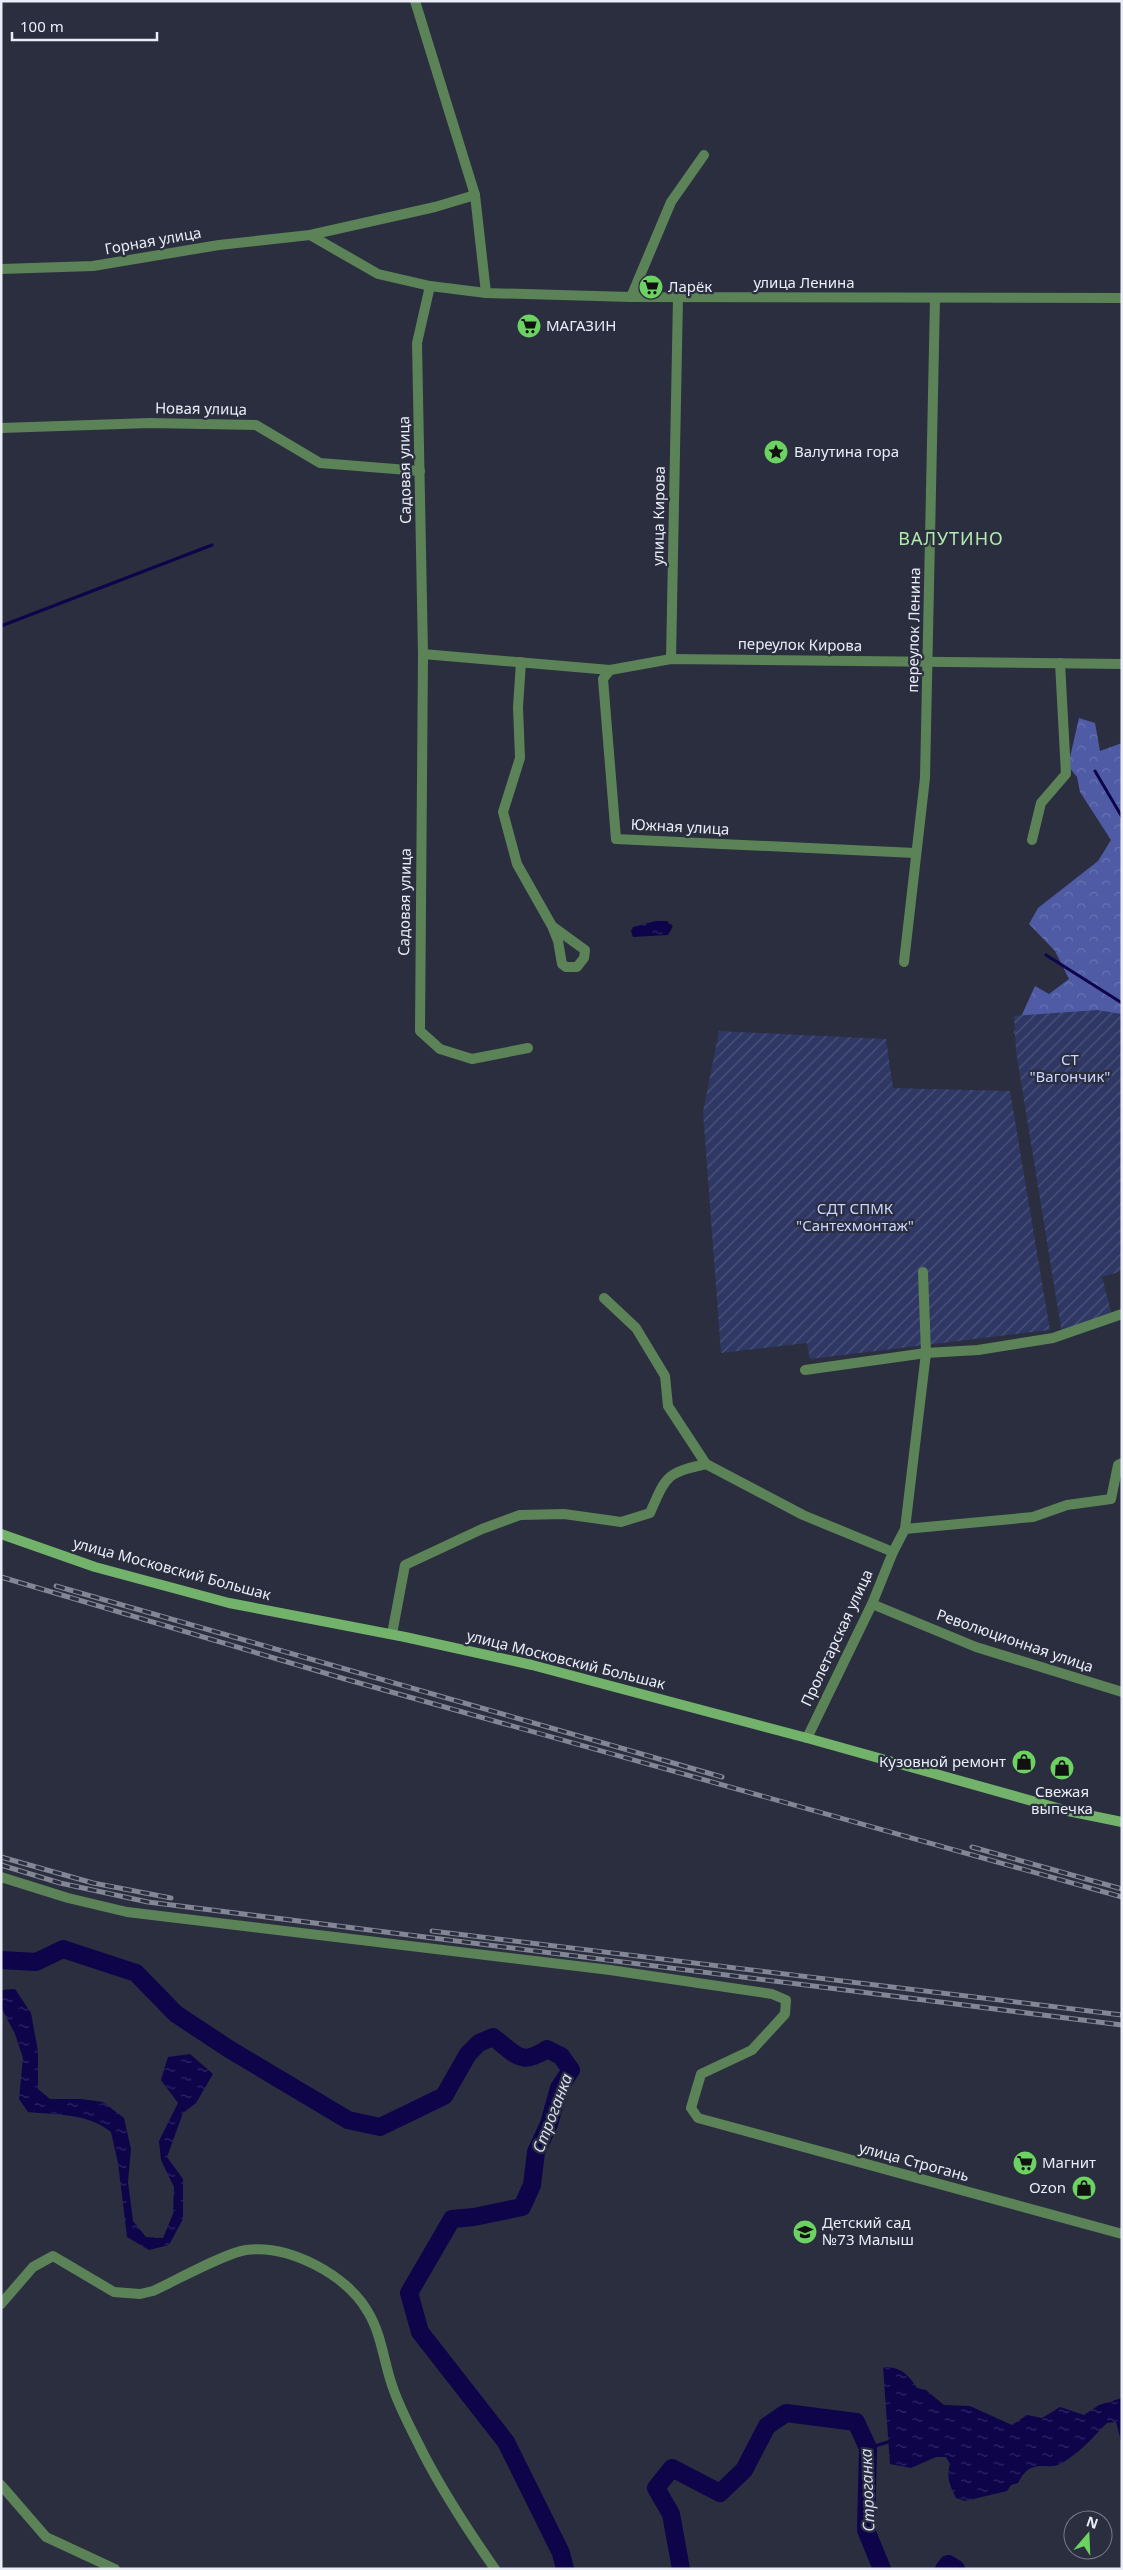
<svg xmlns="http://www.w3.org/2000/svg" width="1123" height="2570" font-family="'Noto Sans',sans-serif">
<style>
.forest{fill:url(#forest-crowns)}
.garden{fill:url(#garden-furrows)}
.water{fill:url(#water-ripples)}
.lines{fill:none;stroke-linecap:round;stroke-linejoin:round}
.stream{stroke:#0d044a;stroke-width:3}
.river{stroke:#0d044a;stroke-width:18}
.street{stroke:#5b8357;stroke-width:10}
.secondary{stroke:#72b26b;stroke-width:10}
.rail-casing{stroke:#838694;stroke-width:5}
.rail{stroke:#2a2e3e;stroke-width:3;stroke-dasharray:9;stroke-linecap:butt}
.labels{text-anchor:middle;stroke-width:4.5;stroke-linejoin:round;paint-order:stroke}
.street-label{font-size:15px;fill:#eaedf8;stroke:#2a2e3e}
.poi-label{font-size:15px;fill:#eaedf8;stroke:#2a2e3e;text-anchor:start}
.park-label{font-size:15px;fill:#cad4fe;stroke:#2a2e3e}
.water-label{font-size:16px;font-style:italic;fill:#d7dcf1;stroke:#2a2e3e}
.quarter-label{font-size:18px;letter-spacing:1px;fill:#b3eaad;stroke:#2a2e3e}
</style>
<defs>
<pattern id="forest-crowns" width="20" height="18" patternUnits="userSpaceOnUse" patternTransform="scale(1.25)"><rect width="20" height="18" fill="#4f5ba5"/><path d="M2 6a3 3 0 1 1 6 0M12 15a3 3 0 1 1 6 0" fill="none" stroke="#6873b2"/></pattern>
<pattern id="garden-furrows" width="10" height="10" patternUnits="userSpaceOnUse" patternTransform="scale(1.25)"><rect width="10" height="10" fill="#2f3764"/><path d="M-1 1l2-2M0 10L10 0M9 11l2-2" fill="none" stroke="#4d547b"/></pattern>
<pattern id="water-ripples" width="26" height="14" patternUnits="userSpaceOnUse" patternTransform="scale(1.25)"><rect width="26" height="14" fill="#0d044a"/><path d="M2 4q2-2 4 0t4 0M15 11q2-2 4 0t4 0" fill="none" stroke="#302965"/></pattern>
</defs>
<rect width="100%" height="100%" fill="#2a2e3e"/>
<path class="forest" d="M 1079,718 L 1095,723 L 1100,751 L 1122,743 L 1122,1224 L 1038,1090 L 1014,1032 L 1035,986 L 1049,994 L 1069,979 L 1055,951 L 1029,924 L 1038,908 L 1098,861 L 1111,840 L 1080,792 L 1077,777 L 1068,766 Z"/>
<g class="garden">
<path d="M 1097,1010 L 1122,1014 L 1122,1271 L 1102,1277 L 1112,1315 L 1062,1334 L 1016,1051 L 1014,1016 Z"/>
<path d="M 719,1031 L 886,1039 L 893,1088 L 1010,1091 L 1050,1330 L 810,1359 L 807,1343 L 721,1353 L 703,1112 Z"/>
</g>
<g class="water">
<path d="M 656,921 L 667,921 L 673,926 L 668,935 L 633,937 L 631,931 L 633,927 Z"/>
<path d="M 15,1989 L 31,2013 L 38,2051 L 38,2089 L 50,2099 L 81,2099 L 103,2102 L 124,2118 L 131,2149 L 128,2182 L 133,2221 L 146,2237 L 163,2238 L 173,2214 L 174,2187 L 161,2160 L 159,2141 L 178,2103 L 161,2080 L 168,2057 L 190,2054 L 213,2074 L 196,2103 L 183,2113 L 167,2157 L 183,2179 L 183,2219 L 169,2245 L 149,2250 L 127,2237 L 118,2163 L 111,2132 C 87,2113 57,2115 28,2112 L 19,2099 L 23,2058 L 15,2034 L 2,2009 L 1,1990 Z"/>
<path d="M 883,2367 C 901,2367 908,2374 917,2388 L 926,2390 L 944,2405 L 970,2406 L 1012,2425 L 1027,2415 L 1042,2418 L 1060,2407 L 1084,2415 L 1099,2405 L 1122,2398 L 1122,2445 L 1116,2422 L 1107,2423 C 1092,2438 1080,2453 1060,2464 C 1047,2471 1031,2456 1018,2483 L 1011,2485 L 1007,2491 L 965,2501 L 956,2498 C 950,2486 946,2477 950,2464 L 946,2457 L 936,2457 L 911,2468 L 890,2464 Z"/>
</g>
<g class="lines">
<g class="stream">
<path d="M 1,626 L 212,545"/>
<path d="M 1095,771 L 1122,817"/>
<path d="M 1046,955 L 1122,1003"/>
<path d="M 868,2448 L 888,2442"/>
</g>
<g class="river">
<path d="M 1,1960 L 36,1962 L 63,1949 L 136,1973 L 176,2014 L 229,2049 L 348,2120 L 380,2127 L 444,2096 L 468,2054 L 479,2043 L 493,2037 C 516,2054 520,2067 547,2049 L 561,2056 L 571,2070 L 559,2088 L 549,2124 L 536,2152 L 532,2185 L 522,2207 L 474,2217 L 452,2219 L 409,2293 L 420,2332 L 506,2442 L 561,2553 L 565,2569"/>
<path d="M 681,2569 L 671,2514 L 656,2488 L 672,2468 L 720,2493 L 744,2470 L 767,2426 L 786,2413 L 856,2422 L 868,2448 L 866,2530 L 882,2569"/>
<path d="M 944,2569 L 948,2564 L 956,2569"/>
</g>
<g class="street">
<path d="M 415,1 L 475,195 L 486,293"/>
<path d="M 310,235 L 378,274 L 430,286 L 486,293 L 631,297 L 1122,298"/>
<path d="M 1,269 L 93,266 L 219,245 L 310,235 L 435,207 L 475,195"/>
<path d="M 430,286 L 417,343 L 423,654 L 420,1031 L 440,1049 L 472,1059 L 528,1048"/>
<path d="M 631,297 L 671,202 L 704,155"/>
<path d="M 1,428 L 150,423 L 256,425 L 320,463 L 420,471"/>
<path d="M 423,654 L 610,670 L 671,659 L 1122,664"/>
<path d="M 671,659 L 678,297"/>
<path d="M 521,662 L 518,707 L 520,758 L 503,812 L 517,864 L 552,926 L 558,941 L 562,964 L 566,967 L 577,967 L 584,958 L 585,950 L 552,926"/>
<path d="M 610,670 L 603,679 L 616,839 L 915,853"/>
<path d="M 1032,840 L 1041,803 L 1066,774 L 1060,663"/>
<path d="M 904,962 L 925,778 L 935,298"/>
<path d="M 604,1298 L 636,1328 L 665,1376 L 668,1406 L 706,1464 L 803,1515 L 893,1552 L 872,1604 L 807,1738"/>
<path d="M 805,1370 L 926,1353 L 978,1350 L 1053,1338 L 1122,1314"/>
<path d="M 905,1529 L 926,1353 L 923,1272"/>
<path d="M 893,1552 L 905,1529 L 1033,1517 L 1067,1505 L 1111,1499 L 1118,1465 L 1122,1463"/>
<path d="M 872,1604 L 976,1647 L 1122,1692"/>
<path d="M 392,1634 L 405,1565 L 482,1529 L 520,1515 L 564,1514 L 621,1522 L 650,1513 C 666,1476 666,1473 706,1464"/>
<path d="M 1,1877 L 68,1898 L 127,1912 L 610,1970 L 772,1994 L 786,2000 L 785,2014 L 752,2050 L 701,2074 L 691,2108 L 698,2118 L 1122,2234"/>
<path d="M 1,2304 L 33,2267 L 53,2256 L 114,2292 L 140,2294 L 153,2291 C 175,2281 225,2253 246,2250 C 289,2244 347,2275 368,2312 C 382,2335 384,2364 393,2388 C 399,2406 409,2425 418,2443 C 439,2486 467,2529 495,2569"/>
<path d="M 1,2485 L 46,2537 L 115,2569"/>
</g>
<path class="secondary" d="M 1,1534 L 95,1567 L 229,1603 L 405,1637 L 532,1665 L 807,1738 L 1068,1811 L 1122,1822"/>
<defs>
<g id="rail">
<path d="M 1,1577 L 345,1679 L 1122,1897"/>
<path d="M 56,1586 L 722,1777"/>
<path d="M 972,1847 L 1122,1889"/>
<path d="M 1,1857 L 93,1883 L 171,1898"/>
<path d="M 1,1865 L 60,1883 L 148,1902 L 1122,2025"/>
<path d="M 432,1931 L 1122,2015"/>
</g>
</defs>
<use href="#rail" class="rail-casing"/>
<use href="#rail" class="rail"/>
</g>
<defs>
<symbol id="supermarket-disc" viewBox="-11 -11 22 22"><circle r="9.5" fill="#6cd362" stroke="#2a2e3e"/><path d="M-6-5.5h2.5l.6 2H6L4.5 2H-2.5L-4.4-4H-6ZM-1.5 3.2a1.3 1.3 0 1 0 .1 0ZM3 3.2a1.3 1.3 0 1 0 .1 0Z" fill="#111"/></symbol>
<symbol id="sight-disc" viewBox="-11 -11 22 22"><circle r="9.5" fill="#6cd362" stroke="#2a2e3e"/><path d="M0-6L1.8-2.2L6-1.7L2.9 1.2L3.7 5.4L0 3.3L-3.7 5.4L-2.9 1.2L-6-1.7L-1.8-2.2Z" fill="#111"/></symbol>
<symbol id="shop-disc" viewBox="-11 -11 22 22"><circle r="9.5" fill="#6cd362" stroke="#2a2e3e"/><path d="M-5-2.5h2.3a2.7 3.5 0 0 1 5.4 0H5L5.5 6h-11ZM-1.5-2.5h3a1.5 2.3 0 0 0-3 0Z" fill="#111"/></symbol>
<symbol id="school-disc" viewBox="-11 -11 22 22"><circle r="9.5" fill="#6cd362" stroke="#2a2e3e"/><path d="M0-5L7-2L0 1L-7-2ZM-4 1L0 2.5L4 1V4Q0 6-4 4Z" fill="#111"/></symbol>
</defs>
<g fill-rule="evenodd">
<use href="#supermarket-disc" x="637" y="273" width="28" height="28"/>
<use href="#supermarket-disc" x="515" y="312" width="28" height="28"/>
<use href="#sight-disc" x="762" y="438" width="28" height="28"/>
<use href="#shop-disc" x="1010" y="1748" width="28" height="28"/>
<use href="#shop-disc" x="1048" y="1754" width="28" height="28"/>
<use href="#supermarket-disc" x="1011" y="2149" width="28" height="28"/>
<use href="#shop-disc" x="1070" y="2174" width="28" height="28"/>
<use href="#school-disc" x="791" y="2218" width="28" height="28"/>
</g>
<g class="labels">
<g class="street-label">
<text transform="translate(153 241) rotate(-10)" y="5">Горная улица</text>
<text x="804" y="288">улица Ленина</text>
<text transform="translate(201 409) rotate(1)" y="5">Новая улица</text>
<text transform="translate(405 470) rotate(-91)" y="5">Садовая улица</text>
<text transform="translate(659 516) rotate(-89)" y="5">улица Кирова</text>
<text transform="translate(914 630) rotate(-89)" y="5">переулок Ленина</text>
<text transform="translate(800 645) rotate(1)" y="5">переулок Кирова</text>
<text transform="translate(680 827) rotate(3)" y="5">Южная улица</text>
<text transform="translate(405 902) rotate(-89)" y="5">Садовая улица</text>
<text transform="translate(172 1569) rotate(15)" y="5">улица Московский Большак</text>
<text transform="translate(837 1638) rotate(-65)" y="5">Пролетарская улица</text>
<text transform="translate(1015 1641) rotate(19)" y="5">Революционная улица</text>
<text transform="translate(566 1660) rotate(14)" y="5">улица Московский Большак</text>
<text transform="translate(914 2162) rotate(15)" y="5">улица Строгань</text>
</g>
<g class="poi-label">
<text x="668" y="292">Ларёк</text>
<text x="546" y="331">МАГАЗИН</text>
<text x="794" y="457">Валутина гора</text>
<text x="1006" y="1767" text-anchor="end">Кузовной ремонт</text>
<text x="1062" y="1797" text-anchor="middle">Свежая<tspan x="1062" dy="17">выпечка</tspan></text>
<text x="1042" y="2168">Магнит</text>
<text x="1066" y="2193" text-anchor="end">Ozon</text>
<text x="822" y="2228">Детский сад<tspan x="822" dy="17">№73 Малыш</tspan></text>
</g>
<g class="park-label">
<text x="1070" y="1065">СТ<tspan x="1070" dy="17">"Вагончик"</tspan></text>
<text x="855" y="1214">СДТ СПМК<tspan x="855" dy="17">"Сантехмонтаж"</tspan></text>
</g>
<g class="water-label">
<text transform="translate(552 2113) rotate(-69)" y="6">Строганка</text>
<text transform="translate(867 2490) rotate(-92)" y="6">Строганка</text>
</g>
<g class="quarter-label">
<text x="951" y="545">ВАЛУТИНО</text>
</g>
</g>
<rect width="1123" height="2570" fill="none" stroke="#eaedf8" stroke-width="5"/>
<g transform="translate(1088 2535) rotate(19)"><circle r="24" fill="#2a2e3e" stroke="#777a88"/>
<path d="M0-4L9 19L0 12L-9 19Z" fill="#6cd362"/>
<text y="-8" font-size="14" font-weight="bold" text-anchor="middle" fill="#eaedf8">N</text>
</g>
<path d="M12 32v8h145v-8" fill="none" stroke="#eaedf8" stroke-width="2.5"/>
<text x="20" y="32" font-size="15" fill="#eaedf8" stroke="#2a2e3e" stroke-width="4" paint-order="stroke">100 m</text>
</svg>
